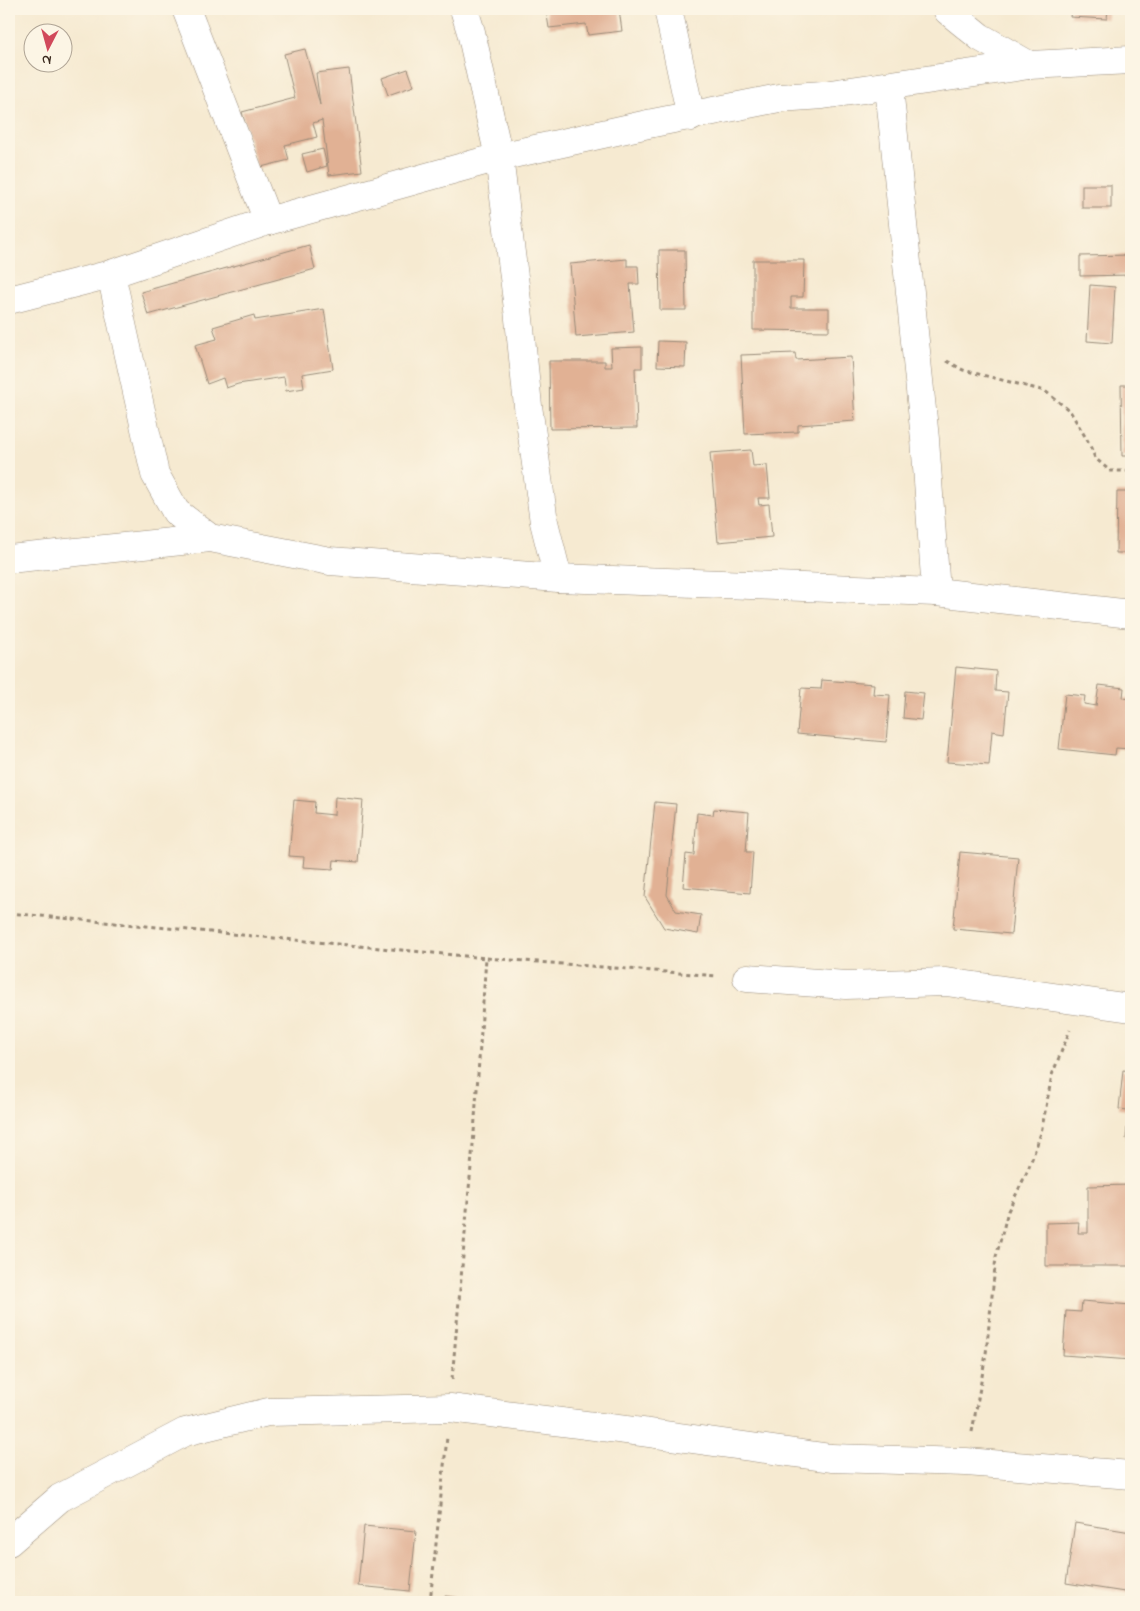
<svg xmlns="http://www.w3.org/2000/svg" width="1140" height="1611" font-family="'Indie Flower',sans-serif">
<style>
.building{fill:#e1b194}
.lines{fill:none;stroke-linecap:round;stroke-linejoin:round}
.minor-casing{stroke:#988a78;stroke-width:29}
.path{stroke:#988a78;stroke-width:3;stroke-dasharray:4 4;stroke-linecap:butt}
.minor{stroke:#fff;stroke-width:28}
</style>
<rect width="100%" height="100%" fill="#fcf5e5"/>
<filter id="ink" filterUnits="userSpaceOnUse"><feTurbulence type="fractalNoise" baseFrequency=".02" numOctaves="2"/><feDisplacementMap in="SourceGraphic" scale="10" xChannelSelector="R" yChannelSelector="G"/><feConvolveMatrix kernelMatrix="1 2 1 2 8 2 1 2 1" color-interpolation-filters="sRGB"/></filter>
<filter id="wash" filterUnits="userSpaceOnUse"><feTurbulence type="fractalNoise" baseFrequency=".0096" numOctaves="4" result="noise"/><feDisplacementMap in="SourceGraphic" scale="20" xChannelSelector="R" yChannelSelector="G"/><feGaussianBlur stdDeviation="1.12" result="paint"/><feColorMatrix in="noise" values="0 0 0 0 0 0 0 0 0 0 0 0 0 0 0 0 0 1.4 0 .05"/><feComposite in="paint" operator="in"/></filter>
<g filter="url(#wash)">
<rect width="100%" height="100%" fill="#f6ead1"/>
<g id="blocks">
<g class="building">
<path d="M 546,9 L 619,9 L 622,31 L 588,35 L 586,24 L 549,28 Z"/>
<path d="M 1071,9 L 1108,9 L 1107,19 L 1070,17 Z"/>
<path d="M 305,49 L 320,105 L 316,73 L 349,69 L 362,171 L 329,175 L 322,120 L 313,123 L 317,137 L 285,145 L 289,160 L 257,168 L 242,112 L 295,98 L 284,54 Z"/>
<path d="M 408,69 L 414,86 L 388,95 L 382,78 Z"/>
<path d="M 323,149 L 327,166 L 307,172 L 302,154 Z"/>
<rect x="1082" y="185" width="29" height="23"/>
<path d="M 309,245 L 315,269 L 148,315 L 141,292 Z"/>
<path d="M 659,250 L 685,250 L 686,310 L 660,310 Z"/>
<path d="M 1131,255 L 1131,275 L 1080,276 L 1080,256 Z"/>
<path d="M 627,259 L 627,266 L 638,266 L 639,284 L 630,284 L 634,332 L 576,337 L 570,264 Z"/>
<path d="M 753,260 L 804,260 L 803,297 L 791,297 L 791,308 L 829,308 L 829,331 L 753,330 Z"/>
<path d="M 1090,285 L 1115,287 L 1112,343 L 1087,341 Z"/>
<path d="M 324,309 L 333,369 L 302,374 L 304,388 L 286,391 L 284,377 L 238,384 L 226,388 L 223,378 L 207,384 L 195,345 L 217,339 L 213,327 L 254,315 L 255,320 Z"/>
<path d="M 658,341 L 686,342 L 685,367 L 657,366 Z"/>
<path d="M 642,347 L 642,368 L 635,368 L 637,428 L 550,429 L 549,361 L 605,361 L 605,367 L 612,367 L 611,348 Z"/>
<path d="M 795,353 L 796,360 L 851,357 L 855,421 L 798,425 L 798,432 L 745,434 L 741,355 Z"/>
<path d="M 1121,385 L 1131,385 L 1131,456 L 1122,456 Z"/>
<path d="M 751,450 L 753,466 L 767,465 L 770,498 L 758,498 L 759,505 L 769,504 L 772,537 L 718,542 L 710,453 Z"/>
<path d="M 1117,492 L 1131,492 L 1131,553 L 1116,553 Z"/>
<path d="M 956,667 L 996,671 L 995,691 L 1008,692 L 1004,733 L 992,731 L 989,765 L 947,762 Z"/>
<path d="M 822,680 L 874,684 L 873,694 L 890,695 L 886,742 L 797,734 L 801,688 L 821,689 Z"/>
<path d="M 1099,685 L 1124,688 L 1123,698 L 1131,699 L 1129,723 L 1131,723 L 1130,749 L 1116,748 L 1115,755 L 1059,749 L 1065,694 L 1085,696 L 1084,704 L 1096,706 Z"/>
<path d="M 905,691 L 924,693 L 921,720 L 903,718 Z"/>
<path d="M 335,797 L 363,800 L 358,862 L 334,860 L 333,869 L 303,867 L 304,857 L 289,856 L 294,800 L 315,802 L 314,813 L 334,815 Z"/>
<path d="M 655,802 L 676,804 L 667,895 L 676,911 L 701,915 L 698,934 L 664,928 L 645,897 Z"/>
<path d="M 714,809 L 749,812 L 746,852 L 753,852 L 750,893 L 683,887 L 686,854 L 694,855 L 697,813 L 713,815 Z"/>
<path d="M 960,852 L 1018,857 L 1011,934 L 953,929 Z"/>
<path d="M 1123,1070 L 1131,1071 L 1131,1140 L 1126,1139 L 1128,1110 L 1119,1109 Z"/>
<path d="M 1131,1185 L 1131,1266 L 1046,1266 L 1046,1223 L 1079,1222 L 1078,1233 L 1088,1233 L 1088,1186 Z"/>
<path d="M 1082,1301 L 1131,1305 L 1131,1360 L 1063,1355 L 1066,1311 L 1081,1312 Z"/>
<path d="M 1075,1523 L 1131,1532 L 1131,1593 L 1066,1583 Z"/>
<path d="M 364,1526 L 416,1531 L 410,1591 L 358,1586 Z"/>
<path d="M 445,1596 L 485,1601 L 485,1602 L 444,1602 Z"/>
</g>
</g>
</g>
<g filter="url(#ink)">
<use href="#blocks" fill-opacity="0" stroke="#988a78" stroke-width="1"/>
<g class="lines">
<defs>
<g id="minor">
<path d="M 186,9 L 268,221"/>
<path d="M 464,9 L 471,32 L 499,157 L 518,309 L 528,406 L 544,522 L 558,578"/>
<path d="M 668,9 L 691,117"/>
<path d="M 947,9 L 948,11 L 980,37 L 1029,65"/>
<path d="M 889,87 L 925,439 L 936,592"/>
<path d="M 111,274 L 155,474 L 176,512 L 210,538 L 330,561 L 558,578 L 936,592 L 1131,614"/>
<path d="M 9,300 L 111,274 L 268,221 L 499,157 L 648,124 L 779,98 L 823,95 L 1029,65 L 1131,60"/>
<path d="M 9,559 L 210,538"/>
<path d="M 747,978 L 846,985 L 946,982 L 1131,1008"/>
<path d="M 9,1542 L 60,1498 L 185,1432 L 268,1412 L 450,1408 L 642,1432 L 831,1458 L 966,1462 L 1131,1475"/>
</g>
</defs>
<use href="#minor" class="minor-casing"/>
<g class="path">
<path d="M 947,361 L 963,370 L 1045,391 L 1070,411 L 1089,443 L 1095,458 L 1110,471 L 1131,471"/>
<path d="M 9,913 L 486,958 L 718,976"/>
<path d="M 452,1379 L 474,1133 L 486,958"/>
<path d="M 972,1432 L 986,1354 L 996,1257 L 1008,1211 L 1028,1170 L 1041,1133 L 1052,1075 L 1070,1030"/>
<path d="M 430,1602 L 447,1437"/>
</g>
<use href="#minor" class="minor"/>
</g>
</g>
<rect width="1140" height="1611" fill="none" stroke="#fcf5e5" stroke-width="30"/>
<g transform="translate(48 48) rotate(186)"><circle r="24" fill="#fcf5e5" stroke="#afa495"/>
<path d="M0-4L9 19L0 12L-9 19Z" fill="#d1495b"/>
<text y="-8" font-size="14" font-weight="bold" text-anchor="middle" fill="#3b2a1e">N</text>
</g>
</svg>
